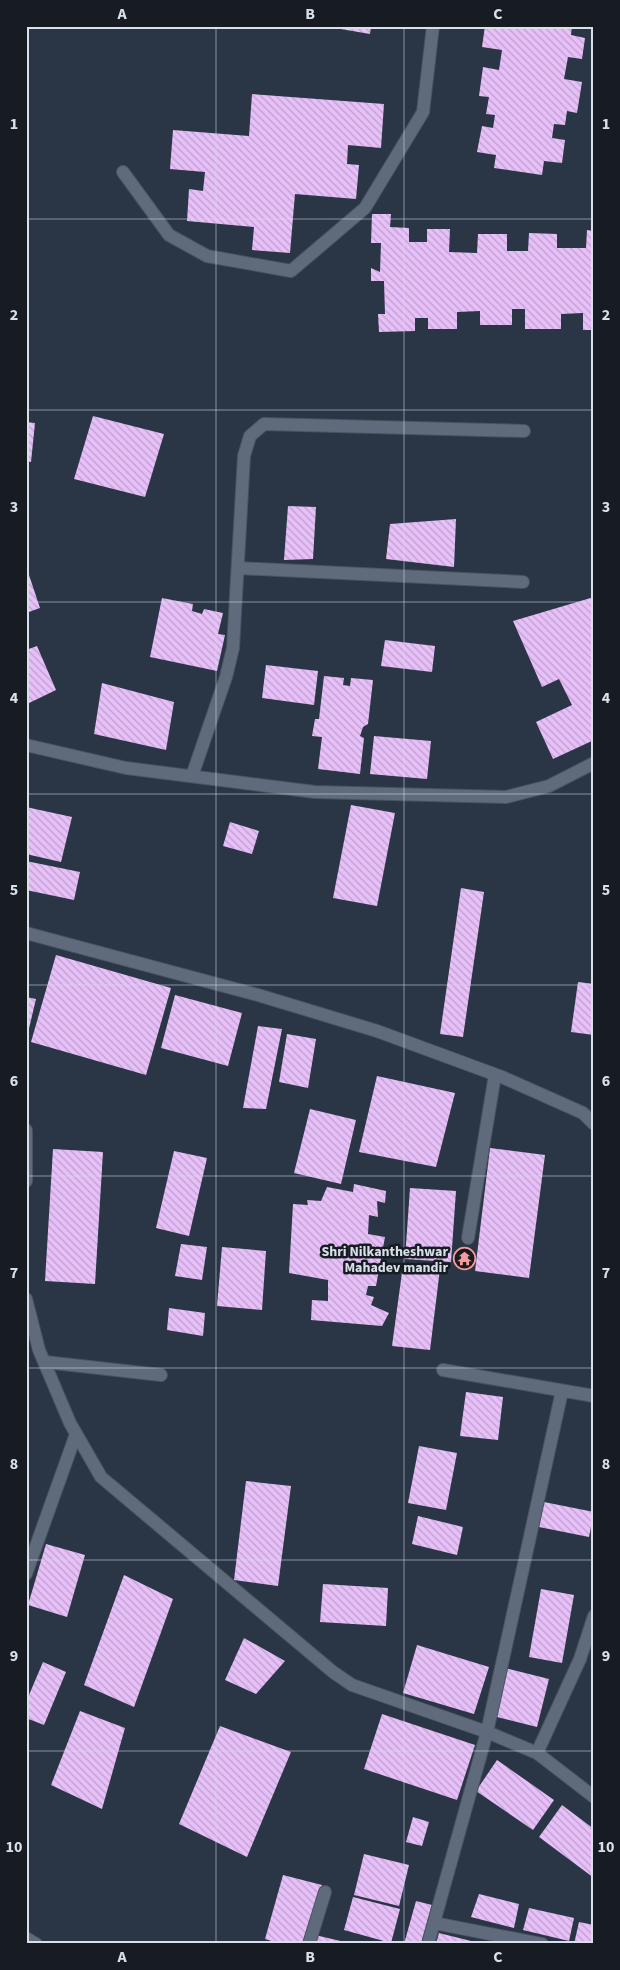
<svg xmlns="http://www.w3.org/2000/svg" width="620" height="1970" font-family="'Source Sans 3',sans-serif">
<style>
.building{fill:url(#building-back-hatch)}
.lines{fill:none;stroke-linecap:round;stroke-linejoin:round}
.minor-casing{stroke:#4a5360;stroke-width:14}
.minor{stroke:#5f6b7c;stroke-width:12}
.grid{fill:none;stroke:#d9e0ea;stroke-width:1;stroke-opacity:0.55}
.labels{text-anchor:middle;stroke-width:5;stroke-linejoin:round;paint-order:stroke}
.poi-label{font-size:14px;font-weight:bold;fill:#d9e0ea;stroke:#171c23;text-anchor:end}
.neatline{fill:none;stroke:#d9e0ea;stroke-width:2}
.grid-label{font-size:16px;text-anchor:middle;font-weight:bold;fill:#d9e0ea}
</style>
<defs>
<pattern id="building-back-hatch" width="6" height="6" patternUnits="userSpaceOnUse" patternTransform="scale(1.25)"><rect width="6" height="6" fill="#e7bff9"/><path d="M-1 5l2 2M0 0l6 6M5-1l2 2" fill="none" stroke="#bea0cc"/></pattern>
</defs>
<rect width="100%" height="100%" fill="#2a3545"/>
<g class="building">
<path d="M 329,26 L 371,26 L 370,34 L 329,27 Z"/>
<path d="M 485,26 L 572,26 L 571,35 L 585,38 L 582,59 L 568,57 L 564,79 L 582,82 L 577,113 L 567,111 L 565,125 L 554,124 L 552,138 L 565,140 L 562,163 L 544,161 L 542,175 L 494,168 L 496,155 L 477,152 L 482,126 L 493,128 L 495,115 L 486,114 L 489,97 L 479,96 L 483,67 L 499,70 L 502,50 L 482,47 Z"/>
<path d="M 252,94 L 384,104 L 381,148 L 348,145 L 347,164 L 359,165 L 356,199 L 295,194 L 290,253 L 252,250 L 254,227 L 187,221 L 189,189 L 203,191 L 205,172 L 170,169 L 173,130 L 249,136 Z"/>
<path d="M 372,214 L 391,214 L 390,227 L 409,228 L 409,242 L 427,242 L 427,229 L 450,229 L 449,252 L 477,253 L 478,234 L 507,234 L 507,251 L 528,251 L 529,233 L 557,234 L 557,248 L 586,248 L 587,230 L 594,231 L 594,330 L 583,330 L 583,313 L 561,314 L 561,329 L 525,329 L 525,309 L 512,309 L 512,325 L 480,325 L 480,311 L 457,312 L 457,329 L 428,329 L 428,318 L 415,318 L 415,331 L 379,332 L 378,314 L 385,314 L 384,281 L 371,281 L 371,268 L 380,272 L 381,243 L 371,243 Z"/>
<path d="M 93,416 L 164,434 L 145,497 L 74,479 Z"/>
<path d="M 26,422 L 35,423 L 31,462 L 26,461 Z"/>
<path d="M 288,506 L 316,507 L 313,559 L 284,560 Z"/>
<path d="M 456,519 L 454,567 L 386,559 L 390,524 Z"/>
<path d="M 26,566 L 40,608 L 26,613 Z"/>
<path d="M 594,597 L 594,740 L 553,759 L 536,722 L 572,705 L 559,679 L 542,687 L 513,621 Z"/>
<path d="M 162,598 L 193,604 L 192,611 L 202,614 L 204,609 L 223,613 L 218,634 L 225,635 L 217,671 L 150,657 Z"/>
<path d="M 385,640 L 435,646 L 432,672 L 381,666 Z"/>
<path d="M 37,646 L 56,690 L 27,704 L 26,650 Z"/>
<path d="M 266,665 L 318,671 L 314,705 L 262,698 Z"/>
<path d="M 324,676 L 344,678 L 343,685 L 350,686 L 351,678 L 373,680 L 368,724 L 363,727 L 360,736 L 364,738 L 360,774 L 318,769 L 322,737 L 312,736 L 315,719 L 319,719 Z"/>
<path d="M 102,683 L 174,702 L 166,750 L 94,734 Z"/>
<path d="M 374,736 L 431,741 L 427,779 L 370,774 Z"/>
<path d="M 351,805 L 395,813 L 377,906 L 333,898 Z"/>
<path d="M 26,807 L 72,817 L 61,862 L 26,854 Z"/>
<path d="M 230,822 L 259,831 L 252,854 L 223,846 Z"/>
<path d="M 26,861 L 80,872 L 74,900 L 26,890 Z"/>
<path d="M 461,888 L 484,892 L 463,1037 L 440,1034 Z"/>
<path d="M 56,955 L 171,988 L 146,1075 L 31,1042 Z"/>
<path d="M 578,982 L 594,984 L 594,1035 L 571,1032 Z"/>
<path d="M 175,995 L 242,1013 L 228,1066 L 161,1048 Z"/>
<path d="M 26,997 L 36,999 L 27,1037 L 26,1037 Z"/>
<path d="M 258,1026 L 282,1029 L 266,1109 L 243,1108 Z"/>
<path d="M 287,1034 L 316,1039 L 308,1088 L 279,1082 Z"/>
<path d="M 377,1076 L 455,1093 L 436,1167 L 359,1152 Z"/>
<path d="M 310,1109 L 356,1120 L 341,1184 L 294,1173 Z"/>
<path d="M 490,1148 L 545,1155 L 529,1278 L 475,1271 Z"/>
<path d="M 53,1149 L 103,1152 L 95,1284 L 45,1281 Z"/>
<path d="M 174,1151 L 207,1158 L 189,1236 L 156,1228 Z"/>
<path d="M 354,1184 L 386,1191 L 385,1203 L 377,1201 L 378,1217 L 369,1215 L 368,1234 L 385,1237 L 376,1286 L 368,1286 L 366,1295 L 374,1297 L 371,1305 L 389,1313 L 382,1326 L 311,1320 L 312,1300 L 328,1301 L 328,1280 L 289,1273 L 293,1204 L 308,1205 L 307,1200 L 321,1201 L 327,1187 L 353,1192 Z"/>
<path d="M 410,1188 L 456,1191 L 451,1262 L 405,1259 Z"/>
<path d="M 181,1244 L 207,1247 L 202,1280 L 175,1276 Z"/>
<path d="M 222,1247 L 266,1251 L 262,1310 L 217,1306 Z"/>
<path d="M 403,1265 L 440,1269 L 430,1350 L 392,1346 Z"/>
<path d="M 169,1308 L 205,1313 L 203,1336 L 167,1330 Z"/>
<path d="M 466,1392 L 503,1397 L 498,1440 L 460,1436 Z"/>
<path d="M 419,1446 L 457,1453 L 446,1510 L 408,1503 Z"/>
<path d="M 246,1481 L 291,1486 L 278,1586 L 234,1580 Z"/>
<path d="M 544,1502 L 594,1512 L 589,1537 L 539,1527 Z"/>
<path d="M 418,1516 L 463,1527 L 457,1555 L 412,1544 Z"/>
<path d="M 46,1544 L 85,1555 L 67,1617 L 28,1605 Z"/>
<path d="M 124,1575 L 173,1599 L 134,1707 L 84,1685 Z"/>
<path d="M 323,1584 L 388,1588 L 386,1626 L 320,1622 Z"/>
<path d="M 541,1589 L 574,1595 L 562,1663 L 529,1657 Z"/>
<path d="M 244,1638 L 285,1661 L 256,1694 L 225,1680 Z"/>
<path d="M 417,1645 L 489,1667 L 474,1714 L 403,1693 Z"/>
<path d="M 43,1662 L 66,1672 L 44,1725 L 26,1718 L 26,1702 Z"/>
<path d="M 505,1668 L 549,1679 L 537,1727 L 493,1716 Z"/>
<path d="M 80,1711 L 125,1728 L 102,1809 L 51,1785 Z"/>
<path d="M 382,1714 L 475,1745 L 457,1800 L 364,1769 Z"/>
<path d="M 220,1726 L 291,1752 L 247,1857 L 179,1824 Z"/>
<path d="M 497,1760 L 554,1800 L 533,1830 L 476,1791 Z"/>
<path d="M 562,1805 L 594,1829 L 594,1878 L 539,1837 Z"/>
<path d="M 413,1817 L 429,1822 L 422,1846 L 406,1842 Z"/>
<path d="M 364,1854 L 409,1865 L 399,1906 L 354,1895 Z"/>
<path d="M 283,1875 L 322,1885 L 305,1944 L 281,1944 L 265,1939 Z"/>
<path d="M 479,1894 L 519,1904 L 514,1928 L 471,1917 Z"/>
<path d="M 353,1897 L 400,1909 L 391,1943 L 344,1930 Z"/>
<path d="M 416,1901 L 432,1905 L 421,1944 L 404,1944 Z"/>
<path d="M 529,1908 L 574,1918 L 569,1941 L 523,1930 Z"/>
<path d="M 579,1922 L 594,1925 L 594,1944 L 574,1944 Z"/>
<path d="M 439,1933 L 471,1941 L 471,1944 L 436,1944 Z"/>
<path d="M 315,1935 L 349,1943 L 349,1944 L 313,1944 Z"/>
</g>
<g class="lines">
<defs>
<g id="minor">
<path d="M 123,172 L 169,235 L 207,256 L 291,271 L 365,208 L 423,112 L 433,26"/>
<path d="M 238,568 L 523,582"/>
<path d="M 26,745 L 126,768 L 315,792 L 506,797 L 549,786 L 594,763"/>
<path d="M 192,776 L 226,677 L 233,648 L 244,456 L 250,436 L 264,424 L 524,431"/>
<path d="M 26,933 L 258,995 L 377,1031 L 502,1077 L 583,1113 L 594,1124"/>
<path d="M 26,1130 L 26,1181"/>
<path d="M 468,1238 L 495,1075"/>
<path d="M 26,1299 L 39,1350 L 70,1423 L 101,1477 L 333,1672 L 352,1685 L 487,1732 L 537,1753 L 594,1797"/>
<path d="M 45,1362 L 161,1375"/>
<path d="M 443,1370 L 594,1396"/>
<path d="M 26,1574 L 76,1434"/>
<path d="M 537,1753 L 580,1659 L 594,1616"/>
<path d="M 434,1923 L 542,1944"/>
<path d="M 26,1938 L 36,1944"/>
<path d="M 309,1944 L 325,1892"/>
<path d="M 428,1944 L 487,1732 L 562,1391"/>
</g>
</defs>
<use href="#minor" class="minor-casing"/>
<use href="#minor" class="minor"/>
</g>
<path class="grid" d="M 216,26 L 216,1944M 404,26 L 404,1944M 26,219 L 594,219M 26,410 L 594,410M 26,602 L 594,602M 26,794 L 594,794M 26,985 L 594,985M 26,1176 L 594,1176M 26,1368 L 594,1368M 26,1560 L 594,1560M 26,1751 L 594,1751"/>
<defs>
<symbol id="temple-ring" viewBox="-11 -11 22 22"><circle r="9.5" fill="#171c23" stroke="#f59b9b" stroke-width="1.5"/><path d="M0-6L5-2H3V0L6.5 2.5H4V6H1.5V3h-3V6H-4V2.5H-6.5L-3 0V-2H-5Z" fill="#f59b9b"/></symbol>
</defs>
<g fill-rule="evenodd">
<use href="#temple-ring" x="452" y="1246" width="25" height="25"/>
</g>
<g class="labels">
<g class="poi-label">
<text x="448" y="1256">Shri Nilkantheshwar<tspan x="448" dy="16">Mahadev mandir</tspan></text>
</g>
</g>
<rect width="620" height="1970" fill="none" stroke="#171c23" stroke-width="55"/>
<rect x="28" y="28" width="564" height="1914" class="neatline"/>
<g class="grid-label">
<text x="122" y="19">A</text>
<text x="310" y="19">B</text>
<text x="498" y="19">C</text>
<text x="14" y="129">1</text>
<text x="606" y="129">1</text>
<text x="14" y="320">2</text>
<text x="606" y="320">2</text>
<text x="14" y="512">3</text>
<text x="606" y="512">3</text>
<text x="14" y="703">4</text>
<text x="606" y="703">4</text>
<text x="14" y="895">5</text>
<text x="606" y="895">5</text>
<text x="14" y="1086">6</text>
<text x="606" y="1086">6</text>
<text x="14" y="1278">7</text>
<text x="606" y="1278">7</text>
<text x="14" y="1469">8</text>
<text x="606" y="1469">8</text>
<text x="14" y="1661">9</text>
<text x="606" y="1661">9</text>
<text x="14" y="1852">10</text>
<text x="606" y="1852">10</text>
<text x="122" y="1962">A</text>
<text x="310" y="1962">B</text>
<text x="498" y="1962">C</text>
</g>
</svg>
